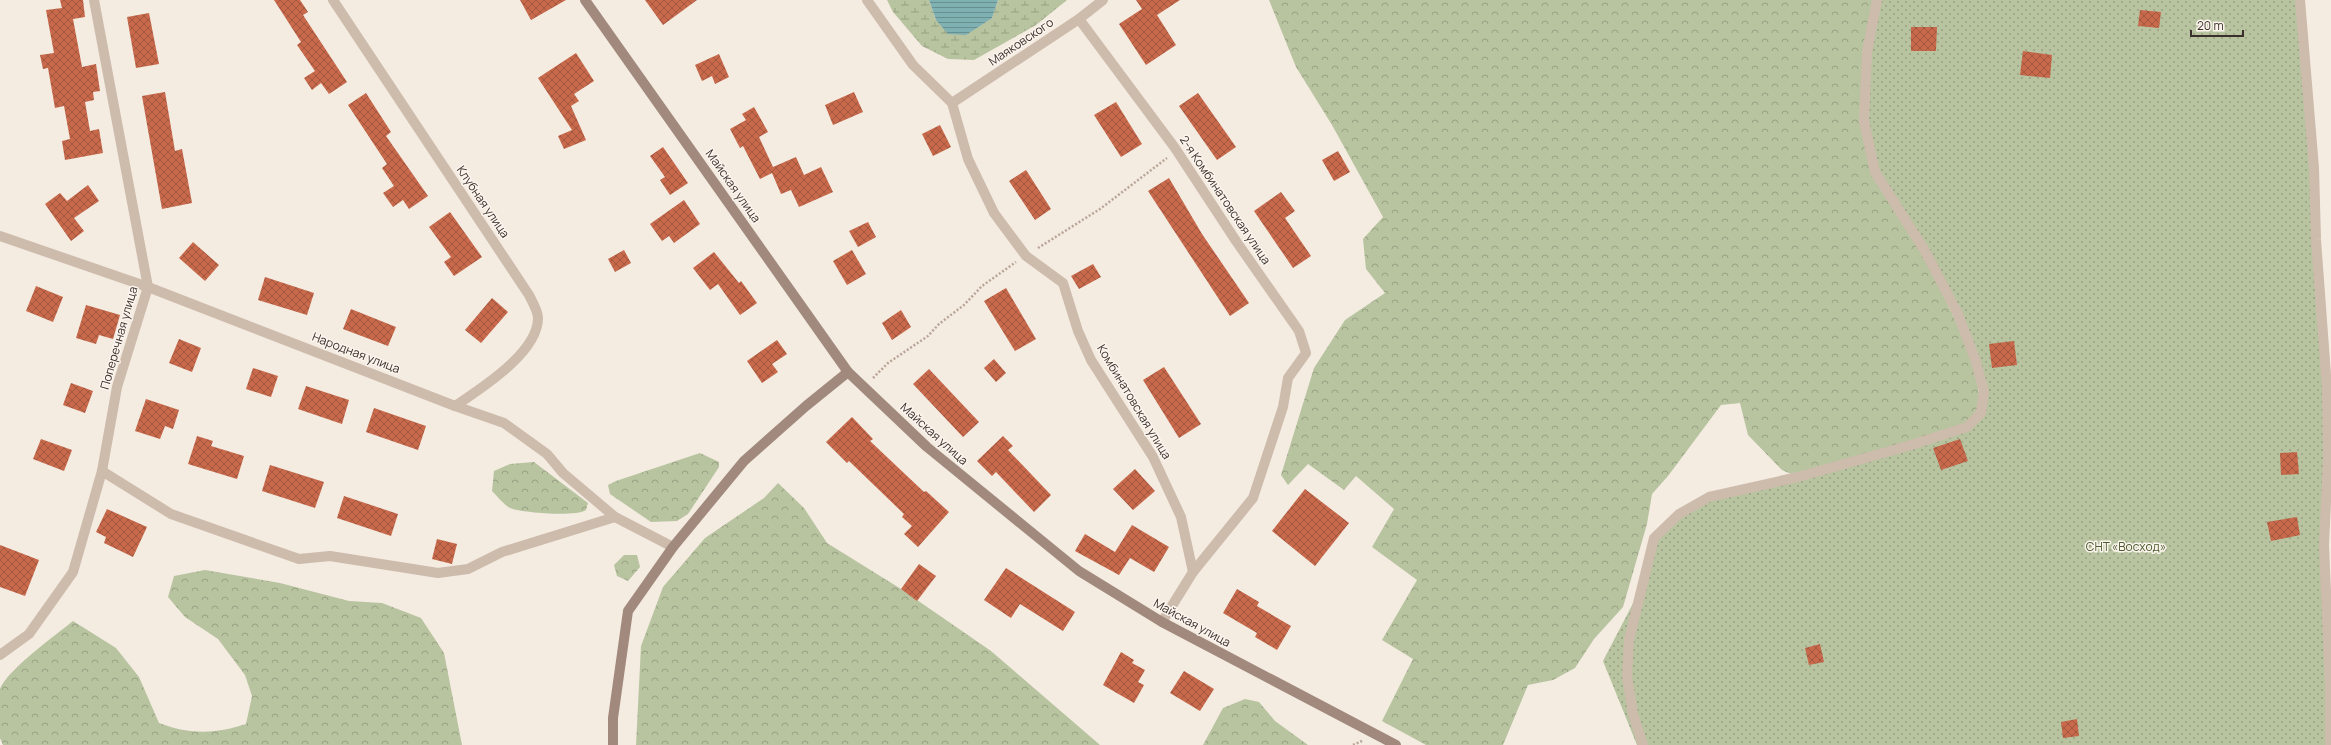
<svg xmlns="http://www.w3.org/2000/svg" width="2331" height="745" font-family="Manrope,sans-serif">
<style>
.forest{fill:url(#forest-crowns)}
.wetland{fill:url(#wetland-marsh)}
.garden{fill:url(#garden-dots)}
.water{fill:url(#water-rules)}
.building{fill:url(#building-cross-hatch)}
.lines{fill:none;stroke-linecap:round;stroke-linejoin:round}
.path{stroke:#b9a596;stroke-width:2.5;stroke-dasharray:2 2;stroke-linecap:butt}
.street{stroke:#cdbbac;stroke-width:10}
.secondary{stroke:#a18a7d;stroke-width:10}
.labels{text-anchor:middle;stroke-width:3;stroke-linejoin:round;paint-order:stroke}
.street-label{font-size:12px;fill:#3b302b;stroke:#fbf5ee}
.park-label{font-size:12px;fill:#4a5a2e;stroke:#fbf5ee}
</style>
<defs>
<pattern id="forest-crowns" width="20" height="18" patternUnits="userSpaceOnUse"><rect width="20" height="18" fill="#b8c4a0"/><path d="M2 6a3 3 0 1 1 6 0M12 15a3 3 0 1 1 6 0" fill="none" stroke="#97a083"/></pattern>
<pattern id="wetland-marsh" width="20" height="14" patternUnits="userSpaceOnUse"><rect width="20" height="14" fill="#b8c4a0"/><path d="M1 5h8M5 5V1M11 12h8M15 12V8" fill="none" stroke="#97a083"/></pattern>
<pattern id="garden-dots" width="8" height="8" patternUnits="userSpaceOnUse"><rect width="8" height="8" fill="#b8c4a0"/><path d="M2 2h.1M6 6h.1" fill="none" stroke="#97a083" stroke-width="1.8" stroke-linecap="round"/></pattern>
<pattern id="water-rules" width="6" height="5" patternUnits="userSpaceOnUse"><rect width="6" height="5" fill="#7fb0b2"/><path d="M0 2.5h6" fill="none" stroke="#699091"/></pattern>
<pattern id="building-cross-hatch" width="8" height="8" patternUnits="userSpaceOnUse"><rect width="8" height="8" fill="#c8694b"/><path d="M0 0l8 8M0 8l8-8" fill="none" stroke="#a4573f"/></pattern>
</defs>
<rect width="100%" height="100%" fill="#f4ebe1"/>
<g class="forest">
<path d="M 1269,0 L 1877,0 L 1901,211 L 1975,359 L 1981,413 L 1967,427 L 1798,477 L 1782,470 L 1748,435 L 1740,403 L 1721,405 L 1668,476 L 1652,494 L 1647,524 L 1623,607 L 1594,639 L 1575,668 L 1553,680 L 1528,685 L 1503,745 L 1426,745 L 1382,721 L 1413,659 L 1382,640 L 1417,580 L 1372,547 L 1394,509 L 1356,476 L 1344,490 L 1308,464 L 1288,485 L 1281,475 L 1314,368 L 1345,320 L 1385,293 L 1366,269 L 1363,239 L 1383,217 L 1332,125 L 1296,67 Z"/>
<path d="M 700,453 L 719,462 L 719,467 L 688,514 L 677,521 L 651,522 L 610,494 L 608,485 L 616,481 Z"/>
<path d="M 534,462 L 588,503 L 586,510 C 576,517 523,513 510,508 C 504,505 497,496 492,491 L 494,471 L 510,464 Z"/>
<path d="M 778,483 L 804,508 L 827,543 L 901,589 L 991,651 L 1100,745 L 636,745 L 641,646 L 663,587 L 705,538 L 764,498 Z"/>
<path d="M 624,555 L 637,555 L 640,567 L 628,581 L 617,576 L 614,565 Z"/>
<path d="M 205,570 L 280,583 L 349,601 L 382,603 L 421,618 L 444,653 L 462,745 L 3,745 L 0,738 C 0,726 0,699 0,689 C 7,670 57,634 73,621 L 116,648 L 139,677 L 159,723 C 191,735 215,734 246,724 L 252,696 L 245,675 L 218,639 L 185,617 L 168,597 L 174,576 Z"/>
<path d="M 1245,699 L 1259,702 L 1275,721 L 1308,745 L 1203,745 L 1223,708 Z"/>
</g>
<path class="wetland" d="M 887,0 L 929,0 L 936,20 L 992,18 L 998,0 L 1067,0 L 1036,25 L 974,60 L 948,59 L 922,46 L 893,12 Z"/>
<path class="garden" d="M 1877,0 L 2300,0 L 2327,388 L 2330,745 L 1637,745 L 1603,661 L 1641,588 L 1654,538 L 1709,497 L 1967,427 L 1981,413 L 1984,391 L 1958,314 L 1875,172 L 1864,121 Z"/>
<path class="water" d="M 929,0 L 998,0 L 992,18 L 966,35 L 948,34 L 936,20 Z"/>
<g class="building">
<path d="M 60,0 L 83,0 L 85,17 L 73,19 L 82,67 L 96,64 L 100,91 L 93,92 L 94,100 L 85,102 L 90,131 L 99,129 L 103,153 L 65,160 L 62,141 L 70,139 L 64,106 L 55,108 L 48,68 L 43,69 L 40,55 L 54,53 L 46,10 L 62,8 Z"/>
<path d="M 274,0 L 300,0 L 308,12 L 303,15 L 347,82 L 329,94 L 321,83 L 312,90 L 304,78 L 315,71 L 297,45 L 301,42 Z"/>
<path d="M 520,0 L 566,0 L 531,20 Z"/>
<path d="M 645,0 L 697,0 L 663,25 Z"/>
<path d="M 1136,0 L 1180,0 L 1157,15 L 1176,45 L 1146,65 L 1119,24 L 1142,9 Z"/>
<path d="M 2140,10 L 2161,12 L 2159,28 L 2138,26 Z"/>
<path d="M 149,13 L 159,64 L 136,68 L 127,17 Z"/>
<path d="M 1911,27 L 1937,27 L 1936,51 L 1911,51 Z"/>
<path d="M 2023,51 L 2052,55 L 2050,78 L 2020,75 Z"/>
<path d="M 576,53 L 594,81 L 574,94 L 579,101 L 571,106 L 586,140 L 564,149 L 558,136 L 572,130 L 538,78 Z"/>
<path d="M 719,54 L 729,77 L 715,84 L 712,76 L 702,81 L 695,65 Z"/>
<path d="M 165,92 L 175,151 L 182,149 L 192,203 L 162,209 L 142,96 Z"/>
<path d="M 854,92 L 863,112 L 833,125 L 825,105 Z"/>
<path d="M 366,93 L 391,132 L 386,136 L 428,196 L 409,209 L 403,200 L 393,207 L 383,193 L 394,186 L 382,168 L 387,164 L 348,105 Z"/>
<path d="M 1198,93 L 1236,147 L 1217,160 L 1179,106 Z"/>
<path d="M 1116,102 L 1142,144 L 1121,157 L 1094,115 Z"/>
<path d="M 754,107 L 768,132 L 759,137 L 773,167 L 796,157 L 804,175 L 821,167 L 833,192 L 799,207 L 791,190 L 781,194 L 772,173 L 760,179 L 743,146 L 740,148 L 730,129 L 746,120 L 742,114 Z"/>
<path d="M 940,125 L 951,147 L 933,156 L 922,134 Z"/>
<path d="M 663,147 L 688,183 L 670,195 L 660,180 L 665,177 L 650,156 Z"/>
<path d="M 1338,151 L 1350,172 L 1334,181 L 1322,160 Z"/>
<path d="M 1026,170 L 1051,209 L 1035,220 L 1009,181 Z"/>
<path d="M 1169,178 L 1202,234 L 1249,303 L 1230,316 L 1148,191 Z"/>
<path d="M 88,185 L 99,201 L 74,218 L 84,231 L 71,241 L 45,204 L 60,193 L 67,201 Z"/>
<path d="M 1281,192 L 1295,211 L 1285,218 L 1311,256 L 1293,268 L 1254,211 Z"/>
<path d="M 684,200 L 700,224 L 674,243 L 669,236 L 662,241 L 650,224 Z"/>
<path d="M 450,212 L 482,257 L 454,276 L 444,262 L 451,257 L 429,227 Z"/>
<path d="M 868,222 L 876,237 L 858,247 L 849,231 Z"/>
<path d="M 193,242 L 219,265 L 205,281 L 179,258 Z"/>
<path d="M 624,250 L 631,263 L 615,272 L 608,259 Z"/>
<path d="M 852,250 L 866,274 L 847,285 L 833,261 Z"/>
<path d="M 714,252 L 739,283 L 741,281 L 757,303 L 740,315 L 718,284 L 710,290 L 693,268 Z"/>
<path d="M 1093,264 L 1101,277 L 1079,289 L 1071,276 Z"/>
<path d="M 265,277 L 314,293 L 307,315 L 258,300 Z"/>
<path d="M 36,286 L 63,297 L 53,322 L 26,311 Z"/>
<path d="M 1006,288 L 1036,339 L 1015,351 L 984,301 Z"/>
<path d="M 492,298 L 508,312 L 481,343 L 465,330 Z"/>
<path d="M 86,305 L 120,315 L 113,339 L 99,335 L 96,344 L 76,338 Z"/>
<path d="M 351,309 L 396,327 L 388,346 L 343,329 Z"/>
<path d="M 901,310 L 911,327 L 892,340 L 882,323 Z"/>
<path d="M 179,339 L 201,348 L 192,372 L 169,363 Z"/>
<path d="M 777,340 L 787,354 L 772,364 L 778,372 L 762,383 L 747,361 Z"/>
<path d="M 2014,341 L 2017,365 L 1992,368 L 1989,344 Z"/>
<path d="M 994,359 L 1006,373 L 996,382 L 984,368 Z"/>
<path d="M 1164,367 L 1201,424 L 1179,438 L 1143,380 Z"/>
<path d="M 253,368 L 278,376 L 271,397 L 246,389 Z"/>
<path d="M 929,369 L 979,422 L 963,437 L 913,384 Z"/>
<path d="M 71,383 L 93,391 L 85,413 L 63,405 Z"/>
<path d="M 306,386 L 349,400 L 342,424 L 298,409 Z"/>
<path d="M 146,399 L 179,410 L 173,429 L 165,426 L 160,439 L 135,431 Z"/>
<path d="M 374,408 L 426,426 L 418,450 L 366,432 Z"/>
<path d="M 852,417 L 873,439 L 870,441 L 924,492 L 926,491 L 949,512 L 918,547 L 904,534 L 912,526 L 902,517 L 904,514 L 849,461 L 847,463 L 826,442 Z"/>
<path d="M 197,436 L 213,441 L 211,446 L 244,456 L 237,479 L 188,464 Z"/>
<path d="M 1003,436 L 1013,446 L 1008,450 L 1051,495 L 1034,512 L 996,472 L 992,476 L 977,461 Z"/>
<path d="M 41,439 L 72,450 L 64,471 L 33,459 Z"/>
<path d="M 1960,439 L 1968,461 L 1941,470 L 1933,448 Z"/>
<path d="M 2297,452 L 2299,474 L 2281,475 L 2280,453 Z"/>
<path d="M 270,465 L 324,482 L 315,508 L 262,491 Z"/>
<path d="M 1135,469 L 1155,491 L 1133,510 L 1113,489 Z"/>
<path d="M 1305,489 L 1349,523 L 1315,566 L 1272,531 Z"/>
<path d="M 344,496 L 398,514 L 391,536 L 337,518 Z"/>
<path d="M 107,509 L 147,527 L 133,557 L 104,543 L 106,537 L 96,532 Z"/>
<path d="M 2297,517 L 2300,535 L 2271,541 L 2267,522 Z"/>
<path d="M 1132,525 L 1169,547 L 1154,572 L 1130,558 L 1119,575 L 1075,551 L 1085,534 L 1115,552 Z"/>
<path d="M 437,539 L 457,544 L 452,564 L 432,559 Z"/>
<path d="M 0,545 L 39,560 L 25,596 L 0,587 Z"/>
<path d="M 919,564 L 936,576 L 917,601 L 901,589 Z"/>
<path d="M 1006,568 L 1075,612 L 1063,631 L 1020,604 L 1011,618 L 984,600 Z"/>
<path d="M 1237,589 L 1259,602 L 1257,606 L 1291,626 L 1277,650 L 1255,637 L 1257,633 L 1223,613 Z"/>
<path d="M 1820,644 L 1824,662 L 1809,665 L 1805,648 Z"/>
<path d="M 1121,652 L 1134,660 L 1132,663 L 1145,670 L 1138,682 L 1144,685 L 1134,703 L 1103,685 Z"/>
<path d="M 1184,671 L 1214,689 L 1200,711 L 1170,693 Z"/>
<path d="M 2077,719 L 2079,736 L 2063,738 L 2061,722 Z"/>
</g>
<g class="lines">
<g class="path">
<path d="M 1038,248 L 1100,209 L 1167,158"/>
<path d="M 873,378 L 888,363 L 928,336 L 939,324 L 964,305 L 982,286 L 1016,262"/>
<path d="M 1353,745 L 1362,741"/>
</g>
<g class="street">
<path d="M 333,0 L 529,295 C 532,301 538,311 538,318 C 538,353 480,389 455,406"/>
<path d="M 867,0 L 913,65 L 952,103 L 968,159 L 994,213 L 1026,256 L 1063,283 L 1078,331 L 1091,360 L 1153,457 L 1181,517 L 1193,572"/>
<path d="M 2300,0 L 2314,168 L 2316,240 L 2327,388 L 2328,459 L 2324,545 L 2330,685 L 2330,745"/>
<path d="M 1079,19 L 1175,148 L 1236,241 L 1299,331 L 1306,353 L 1288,378 L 1283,407 L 1253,498 L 1193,572 L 1162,622"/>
<path d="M 952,103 L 1079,19 L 1103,0"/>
<path d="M 0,236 L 148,287 L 455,406 L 504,423 L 547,454 L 563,473 L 615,517 L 673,547"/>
<path d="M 102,471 L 171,514 L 299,559 L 330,556 L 438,573 L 468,569 L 502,552 L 615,517"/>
<path d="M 0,655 L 29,634 L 73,572 L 102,471 L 117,387 L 148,287 L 94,0"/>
<path d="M 1643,745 L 1633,714 L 1627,676 L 1629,640 L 1654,538 L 1679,514 L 1709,497 L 1798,477 L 1908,446 L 1967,427 L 1981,413 L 1984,391 L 1975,359 L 1958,314 L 1925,251 L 1875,172 L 1864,121 L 1867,52 L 1877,0"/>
</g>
<g class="secondary">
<path d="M 585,0 L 848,372 L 927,447 L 1079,571 L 1162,622 L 1396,745"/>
<path d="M 613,745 L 613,718 L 628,611 L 673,547 L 744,461 L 806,406 L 848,372"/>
</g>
</g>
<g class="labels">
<g class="street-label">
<text transform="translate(1021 42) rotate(-34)" y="4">Маяковского</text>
<text transform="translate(733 186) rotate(55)" y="4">Майская улица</text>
<text transform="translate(1225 200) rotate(56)" y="4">2-я Комбинатовская улица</text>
<text transform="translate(483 202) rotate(56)" y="4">Клубная улица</text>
<text transform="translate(119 338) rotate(-74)" y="4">Поперечная улица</text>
<text transform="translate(356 353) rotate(21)" y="4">Народная улица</text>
<text transform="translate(1134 402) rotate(59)" y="4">Комбинатовская улица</text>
<text transform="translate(934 434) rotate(42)" y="4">Майская улица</text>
<text transform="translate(1192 623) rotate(29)" y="4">Майская улица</text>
</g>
<g class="park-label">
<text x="2126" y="551">СНТ «Восход»</text>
</g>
</g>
<path d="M2191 30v6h52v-6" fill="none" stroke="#3b302b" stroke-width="2"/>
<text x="2197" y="30" font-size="12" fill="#3b302b" stroke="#fbf5ee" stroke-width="3" paint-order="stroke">20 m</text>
</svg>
